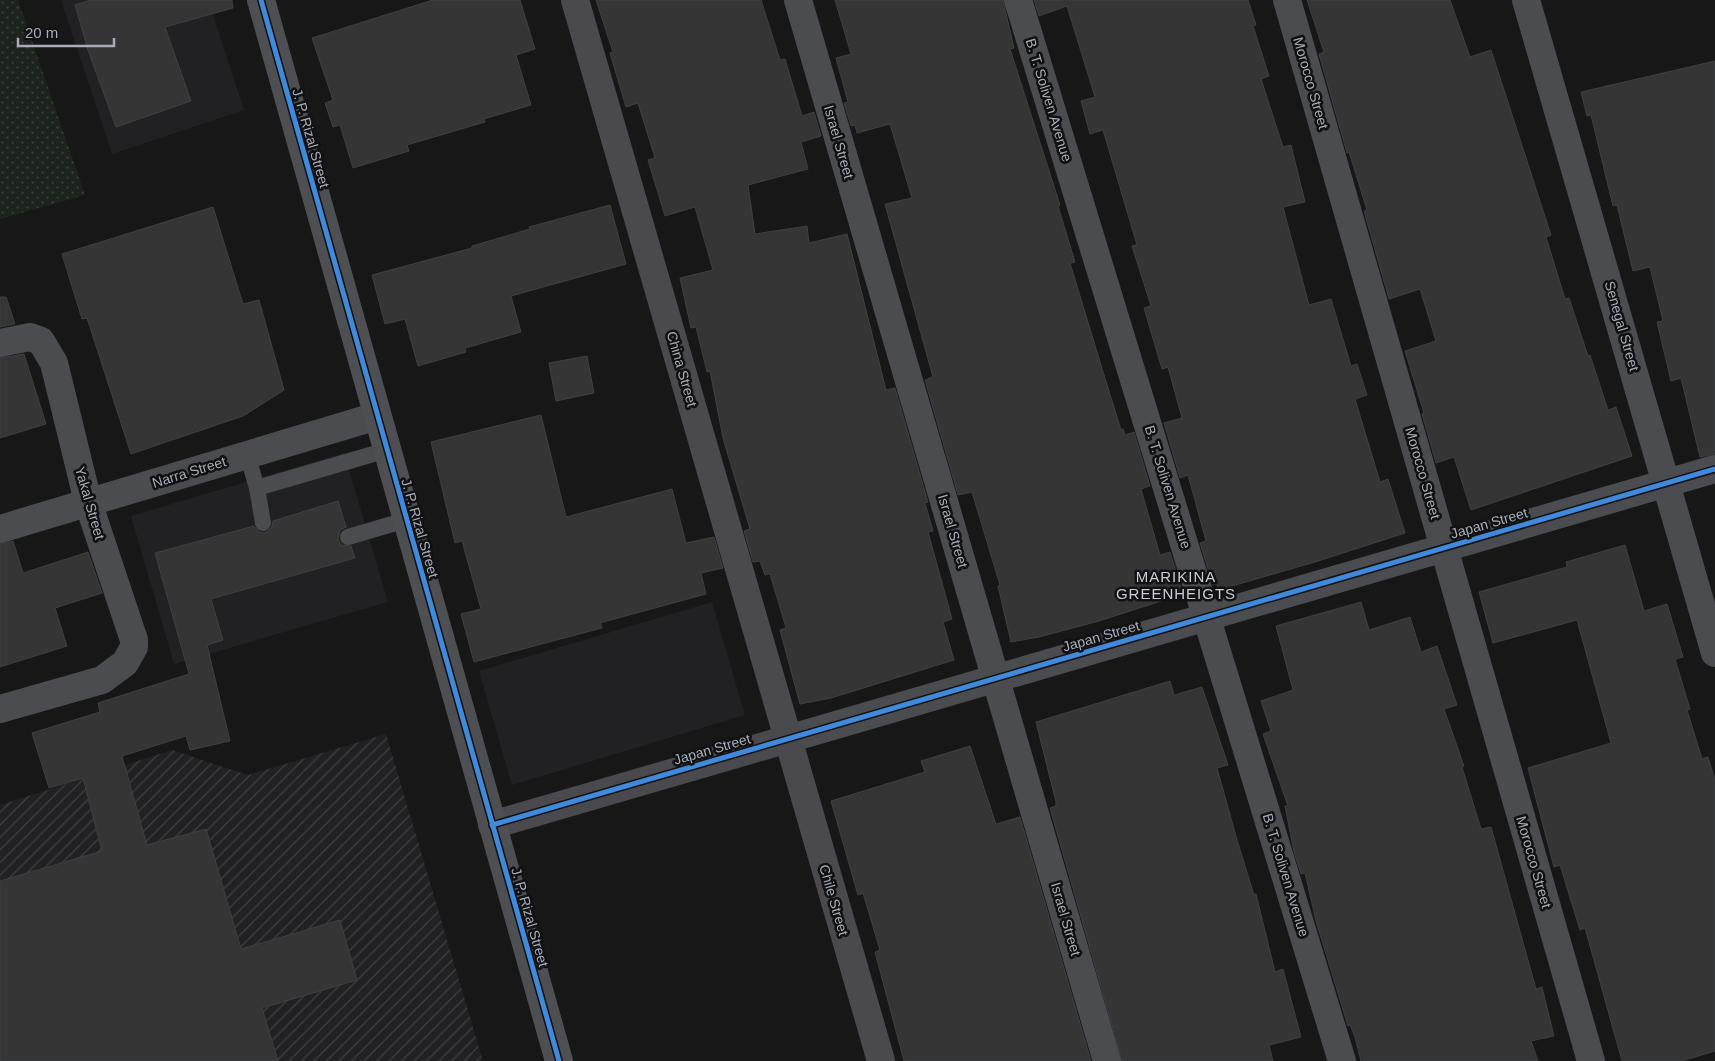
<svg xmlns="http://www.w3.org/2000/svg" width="1715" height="1061" font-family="Helvetica,sans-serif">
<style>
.built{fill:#212123}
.industrial{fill:url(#industrial-furrows)}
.grass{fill:url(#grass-dots)}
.building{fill:#353536;stroke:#3f4043}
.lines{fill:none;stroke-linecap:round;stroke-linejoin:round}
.lane{stroke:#4b4c50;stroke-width:16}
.street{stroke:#4b4c50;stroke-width:28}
.secondary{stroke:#4a4a4e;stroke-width:28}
.primary{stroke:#4d4f52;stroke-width:28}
.cycleway-casing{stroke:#111113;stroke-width:8}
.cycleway{stroke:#408adc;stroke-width:5}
.labels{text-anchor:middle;stroke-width:5;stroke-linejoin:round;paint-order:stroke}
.street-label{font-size:14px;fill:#a8adb8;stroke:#111113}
.neighbourhood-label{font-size:15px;letter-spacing:1px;fill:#c9ccd4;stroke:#111113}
</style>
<defs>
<pattern id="industrial-furrows" width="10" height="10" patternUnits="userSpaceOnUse" patternTransform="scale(1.25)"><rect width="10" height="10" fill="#212123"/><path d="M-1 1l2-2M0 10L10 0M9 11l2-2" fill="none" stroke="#3e3f41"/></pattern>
<pattern id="grass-dots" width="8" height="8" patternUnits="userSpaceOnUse" patternTransform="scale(1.25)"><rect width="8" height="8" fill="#1d241e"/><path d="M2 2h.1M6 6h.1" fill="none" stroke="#3b413d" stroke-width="1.8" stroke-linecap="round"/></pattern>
</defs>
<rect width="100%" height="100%" fill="#171717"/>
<g class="built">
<path d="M 61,0 L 208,0 L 244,110 L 112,154 Z"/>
<path d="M 344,453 L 388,602 L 174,664 L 131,516 Z"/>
<path d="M 712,602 L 745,715 L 512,785 L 479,671 Z"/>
</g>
<path class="industrial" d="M 386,734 L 483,1061 L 0,1061 L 0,805 L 172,750 L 248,775 Z"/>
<path class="grass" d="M 0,0 L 18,0 L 85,195 L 0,219 Z"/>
<g class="building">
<path d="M 91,0 L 232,0 L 233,8 L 165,27 L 191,101 L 116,127 L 88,50 L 75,5 Z"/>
<path d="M 433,0 L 520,0 L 535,49 L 516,55 L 531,105 L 484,119 L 485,122 L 407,145 L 409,151 L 353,168 L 340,125 L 333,127 L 325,103 L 333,100 L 312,38 Z"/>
<path d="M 596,0 L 761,0 L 780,60 L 785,59 L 802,116 L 814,112 L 821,136 L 801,142 L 808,169 L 748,185 L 755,234 L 807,226 L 809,243 L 847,234 L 886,390 L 895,388 L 928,502 L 925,503 L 933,531 L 928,532 L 952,619 L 943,622 L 954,660 L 831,698 L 800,704 L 780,630 L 786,628 L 770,574 L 765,575 L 760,561 L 753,562 L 744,531 L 750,529 L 723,438 L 710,371 L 707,372 L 696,327 L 691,328 L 680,278 L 713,270 L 695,207 L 665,216 L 648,160 L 655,158 L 638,103 L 626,107 L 610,53 L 613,52 Z"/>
<path d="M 835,0 L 1003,0 L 1014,48 L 1010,49 L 1060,205 L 1058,206 L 1075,262 L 1070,263 L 1104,375 L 1121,430 L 1123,429 L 1125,435 L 1134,432 L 1150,486 L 1141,489 L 1160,555 L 1170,552 L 1183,594 L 1099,621 L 1039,637 L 1011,642 L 998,586 L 1000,585 L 972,492 L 958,495 L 925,380 L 933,377 L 885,204 L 912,198 L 890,124 L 857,133 L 855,125 L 851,126 L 844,103 L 848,102 L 836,58 L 851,54 Z"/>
<path d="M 1034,0 L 1248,0 L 1256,25 L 1253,26 L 1269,76 L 1261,79 L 1283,147 L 1291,145 L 1305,202 L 1283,207 L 1309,305 L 1331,299 L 1351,366 L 1357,364 L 1367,395 L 1355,399 L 1380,482 L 1388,479 L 1405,533 L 1315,562 L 1218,590 L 1217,584 L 1213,585 L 1200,543 L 1206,541 L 1188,475 L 1180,478 L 1164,423 L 1182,418 L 1168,367 L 1162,369 L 1144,308 L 1151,306 L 1132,246 L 1137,245 L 1103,130 L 1090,134 L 1081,101 L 1095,97 L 1067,6 L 1039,16 Z"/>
<path d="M 1307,0 L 1450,0 L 1470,57 L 1491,50 L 1551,235 L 1546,237 L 1565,299 L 1569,298 L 1588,356 L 1590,355 L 1608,410 L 1616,407 L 1632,456 L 1471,510 L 1454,457 L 1436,463 L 1422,414 L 1424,413 L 1405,351 L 1436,341 L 1420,289 L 1389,299 L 1364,211 L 1367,210 L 1349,152 L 1347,153 L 1319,54 L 1324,52 Z"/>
<path d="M 1715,61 L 1715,454 L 1700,457 L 1681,378 L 1671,381 L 1657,322 L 1663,321 L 1650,267 L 1633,271 L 1617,205 L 1613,206 L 1591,115 L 1587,116 L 1581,92 Z"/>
<path d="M 610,205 L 626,264 L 511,296 L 521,332 L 465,348 L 466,352 L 418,366 L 405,319 L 385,324 L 372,275 L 472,248 L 472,246 L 530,229 L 529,227 Z"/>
<path d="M 213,207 L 243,304 L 259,300 L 284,390 L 243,416 L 131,454 L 87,318 L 82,319 L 62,254 Z"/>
<path d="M 0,297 L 6,297 L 15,324 L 0,327 Z"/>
<path d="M 24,354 L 46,424 L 0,438 L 0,358 Z"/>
<path d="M 587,356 L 594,393 L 556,401 L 549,363 Z"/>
<path d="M 541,415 L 566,517 L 672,489 L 686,543 L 714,537 L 723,568 L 701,573 L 706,594 L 600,623 L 602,628 L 474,662 L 461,614 L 481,609 L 462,541 L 455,543 L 431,442 Z"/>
<path d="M 338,501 L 346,527 L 340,530 L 338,539 L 341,545 L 351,546 L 355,558 L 211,599 L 223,640 L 207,645 L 230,741 L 190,750 L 186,736 L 122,756 L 147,845 L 206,829 L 241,949 L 340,920 L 357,980 L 262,1008 L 278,1061 L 0,1061 L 0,881 L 102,851 L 83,778 L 49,788 L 32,733 L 100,712 L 98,703 L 189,674 L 155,553 L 254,526 L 259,532 L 265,533 L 272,527 L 273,521 Z"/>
<path d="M 13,541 L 23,573 L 88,552 L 102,593 L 55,608 L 67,646 L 0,667 L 0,544 Z"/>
<path d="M 1625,545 L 1644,611 L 1667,604 L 1683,657 L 1675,659 L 1690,709 L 1687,710 L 1702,759 L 1708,757 L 1715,780 L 1715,1051 L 1682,1061 L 1622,1061 L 1585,928 L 1580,930 L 1560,865 L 1554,867 L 1528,768 L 1611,743 L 1577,620 L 1493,643 L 1479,592 L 1567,567 L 1566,562 Z"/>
<path d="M 1361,602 L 1369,630 L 1410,617 L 1421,652 L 1437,646 L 1457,705 L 1444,709 L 1464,766 L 1462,767 L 1481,829 L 1491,827 L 1536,989 L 1542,987 L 1554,1036 L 1531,1041 L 1538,1061 L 1361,1061 L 1355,1037 L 1350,1025 L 1348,1026 L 1316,921 L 1305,873 L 1301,874 L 1294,852 L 1285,806 L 1288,806 L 1263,734 L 1271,731 L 1261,701 L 1293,690 L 1276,626 Z"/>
<path d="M 1170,681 L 1174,695 L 1202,687 L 1228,765 L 1217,768 L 1237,840 L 1254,895 L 1256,894 L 1275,972 L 1283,969 L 1301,1037 L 1269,1045 L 1273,1061 L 1122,1061 L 1050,808 L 1056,806 L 1056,802 L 1036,722 Z"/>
<path d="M 970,746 L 996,824 L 1020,817 L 1091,1061 L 904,1061 L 875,952 L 880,950 L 863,893 L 858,895 L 831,801 L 925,772 L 921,761 Z"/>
</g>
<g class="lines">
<g class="lane">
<path d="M 247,454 L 257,488 L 263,523"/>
<path d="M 257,488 L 387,450"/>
<path d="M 348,537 L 406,520"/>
</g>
<g class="street">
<path d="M 798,0 L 1107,1061"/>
<path d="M 1018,0 L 1342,1061"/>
<path d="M 1287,0 L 1591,1061"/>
<path d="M 1526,0 L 1715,653"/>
<path d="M 0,343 L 30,337 L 41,341 L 54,363 L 88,502 L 134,640 L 134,647 L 125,663 L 102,680 L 0,709"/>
<path d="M 0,529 L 377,416"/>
<path d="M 788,739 L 1715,469"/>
</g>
<g class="secondary">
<path d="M 575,0 L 881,1061"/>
<path d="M 492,825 L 788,739"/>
</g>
<path class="primary" d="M 261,0 L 559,1061"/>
<defs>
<g id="cycleway">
<path d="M 261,0 L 559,1061"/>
<path d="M 492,825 L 1715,469"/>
</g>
</defs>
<use href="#cycleway" class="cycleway-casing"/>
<use href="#cycleway" class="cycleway"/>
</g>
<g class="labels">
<g class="street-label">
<text transform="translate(1311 83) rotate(74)" y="5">Morocco Street</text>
<text transform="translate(1049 100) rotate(73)" y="5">B. T. Soliven Avenue</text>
<text transform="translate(311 138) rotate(74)" y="5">J. P. Rizal Street</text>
<text transform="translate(839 142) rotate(74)" y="5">Israel Street</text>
<text transform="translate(1622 326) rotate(74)" y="5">Senegal Street</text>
<text transform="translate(682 369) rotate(74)" y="5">China Street</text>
<text transform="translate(189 472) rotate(-17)" y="5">Narra Street</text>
<text transform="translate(1423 473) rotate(74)" y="5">Morocco Street</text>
<text transform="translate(1168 487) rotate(73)" y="5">B. T. Soliven Avenue</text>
<text transform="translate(90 503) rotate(74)" y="5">Yakal Street</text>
<text transform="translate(1489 523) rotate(-16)" y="5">Japan Street</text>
<text transform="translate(420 528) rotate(74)" y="5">J. P. Rizal Street</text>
<text transform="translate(953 531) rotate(74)" y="5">Israel Street</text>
<text transform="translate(1101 636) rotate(-16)" y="5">Japan Street</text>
<text transform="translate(712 749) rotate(-16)" y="5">Japan Street</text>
<text transform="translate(1534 862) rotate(74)" y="5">Morocco Street</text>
<text transform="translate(1286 875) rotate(73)" y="5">B. T. Soliven Avenue</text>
<text transform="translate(834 900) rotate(74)" y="5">Chile Street</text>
<text transform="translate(530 917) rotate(74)" y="5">J. P. Rizal Street</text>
<text transform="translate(1066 919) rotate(74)" y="5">Israel Street</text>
</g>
<g class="neighbourhood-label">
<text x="1176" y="582">MARIKINA<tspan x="1176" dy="17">GREENHEIGTS</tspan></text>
</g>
</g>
<path d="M18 38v8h96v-8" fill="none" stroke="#a8adb8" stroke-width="2.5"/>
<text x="25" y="38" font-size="15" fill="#a8adb8" stroke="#111113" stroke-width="4" paint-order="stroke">20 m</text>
</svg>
